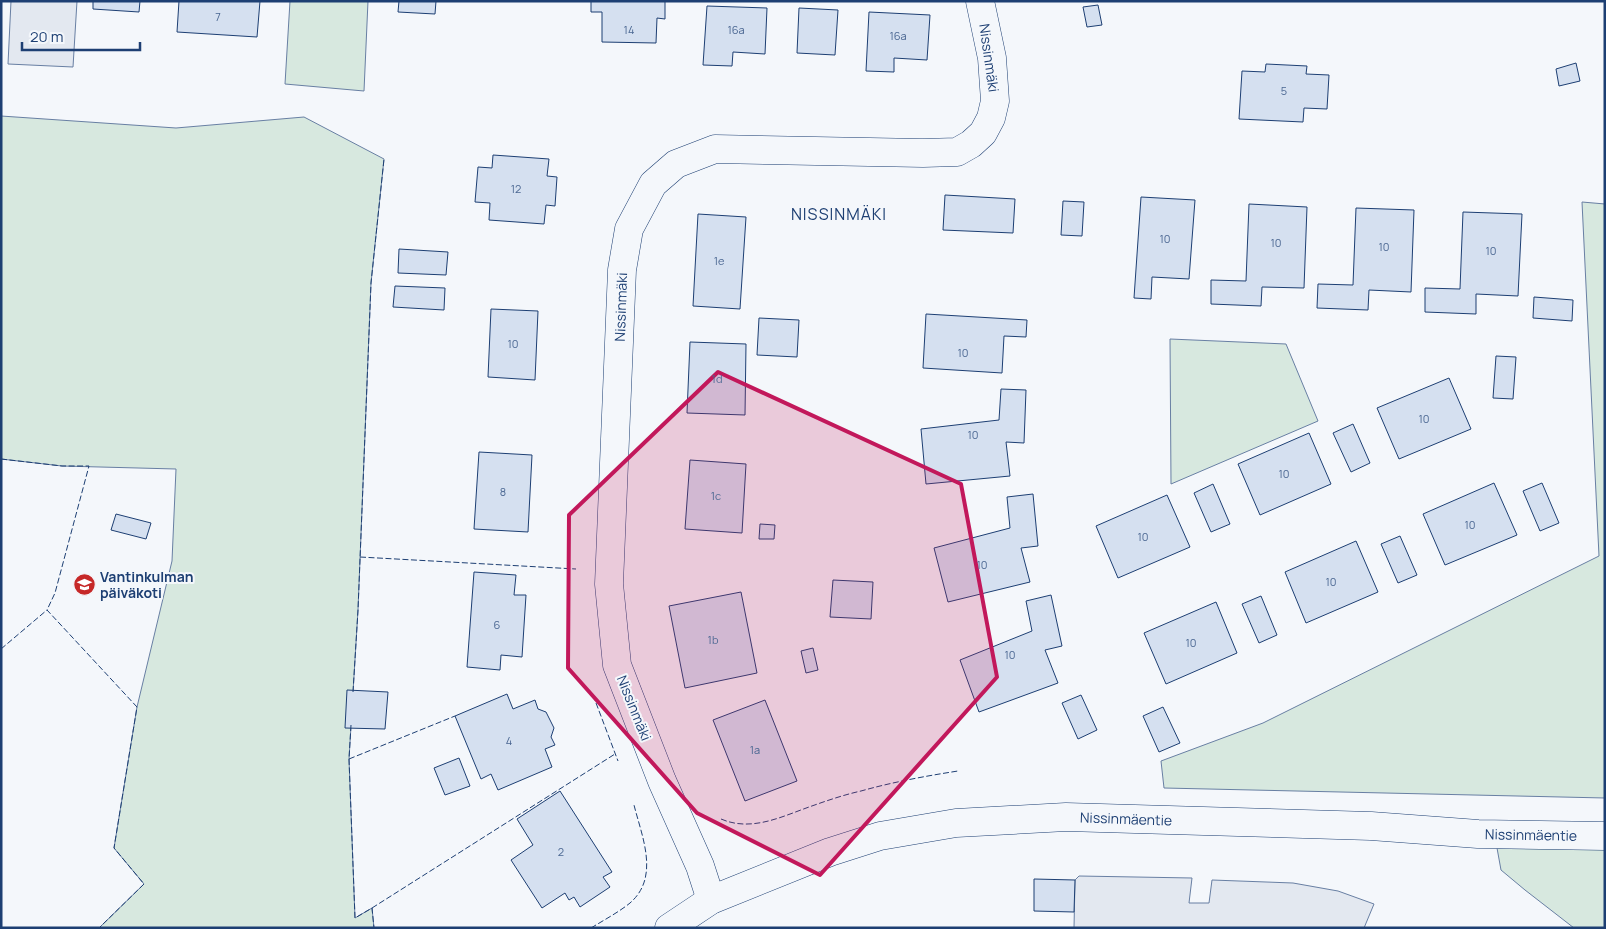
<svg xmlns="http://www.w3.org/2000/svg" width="1606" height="929" font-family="Manrope,sans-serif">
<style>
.green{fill:#d7e8df;stroke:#687fa3}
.parking{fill:#e3e8f0;stroke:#687fa3}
.building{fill:#d5e0f0;stroke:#1d3f73}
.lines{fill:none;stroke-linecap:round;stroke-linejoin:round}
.street-casing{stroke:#1d3f73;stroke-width:29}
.street{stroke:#f4f7fb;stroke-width:28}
.fence{stroke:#1d3f73;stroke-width:1;stroke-dasharray:6 2.5;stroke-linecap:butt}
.marked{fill:#c2185b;fill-opacity:0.2;stroke:#c2185b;stroke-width:4;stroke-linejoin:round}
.labels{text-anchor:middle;stroke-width:4;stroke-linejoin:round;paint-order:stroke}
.number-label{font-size:11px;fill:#4b6792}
.street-label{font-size:14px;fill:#1d3f73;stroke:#f4f7fb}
.poi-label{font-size:14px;font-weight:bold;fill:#1d3f73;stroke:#f4f7fb;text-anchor:start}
.quarter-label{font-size:16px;letter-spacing:1px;fill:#1d3f73;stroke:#f4f7fb}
</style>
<rect width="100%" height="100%" fill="#f4f7fb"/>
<g class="green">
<path d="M 290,1 L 368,1 L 364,91 L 285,84 Z"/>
<path d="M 1,116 L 176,128 L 304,117 L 384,159 L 371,283 L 358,610 L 349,759 L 355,918 L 372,908 L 374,928 L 99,928 L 144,884 L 114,848 L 137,707 L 172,561 L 176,469 L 62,466 L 1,459 Z"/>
<path d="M 1582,202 L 1605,204 L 1605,798 L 1164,788 L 1161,761 L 1263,723 L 1599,556 Z"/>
<path d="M 1170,339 L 1286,344 L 1318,421 L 1171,484 Z"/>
<path d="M 1605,847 L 1605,928 L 1574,928 L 1525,890 L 1501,870 L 1497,848 Z"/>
</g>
<g class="parking">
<path d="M 11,1 L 77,1 L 73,67 L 8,64 Z"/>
<path d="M 1079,876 L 1192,878 L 1189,903 L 1209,903 L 1212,880 L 1293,883 L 1338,891 L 1374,904 L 1364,928 L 1074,928 L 1075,880 Z"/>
</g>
<g class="building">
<path d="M 93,1 L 140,1 L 139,12 L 93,9 Z"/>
<path d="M 179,1 L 260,1 L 257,37 L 177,32 Z"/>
<path d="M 399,1 L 436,1 L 435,14 L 398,12 Z"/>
<path d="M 591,1 L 665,1 L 665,19 L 657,18 L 656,43 L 602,42 L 602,12 L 591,12 Z"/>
<path d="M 1098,5 L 1102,25 L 1087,27 L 1083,7 Z"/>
<path d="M 707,6 L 767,8 L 765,54 L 733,52 L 732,66 L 703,65 Z"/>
<path d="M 799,8 L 838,10 L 835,55 L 797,53 Z"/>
<path d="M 869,12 L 930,15 L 927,60 L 894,58 L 894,72 L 866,71 Z"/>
<path d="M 1576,63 L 1580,81 L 1559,86 L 1556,69 Z"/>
<path d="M 1266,64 L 1307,66 L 1306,74 L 1329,75 L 1327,109 L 1304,108 L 1303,122 L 1239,119 L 1242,71 L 1265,72 Z"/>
<path d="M 493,155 L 549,159 L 547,176 L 557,177 L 555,206 L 546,205 L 544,224 L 489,220 L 490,203 L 475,202 L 478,167 L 492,168 Z"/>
<path d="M 945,195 L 1015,199 L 1013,233 L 943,230 Z"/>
<path d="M 1141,197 L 1195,200 L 1189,279 L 1152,277 L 1151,299 L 1134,298 Z"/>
<path d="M 1063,201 L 1084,202 L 1082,236 L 1061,235 Z"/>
<path d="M 1249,204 L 1307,207 L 1304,288 L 1262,287 L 1261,306 L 1211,304 L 1211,280 L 1246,281 Z"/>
<path d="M 1356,208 L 1414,210 L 1411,292 L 1369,290 L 1368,310 L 1317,308 L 1318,284 L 1353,285 Z"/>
<path d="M 1463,212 L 1522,214 L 1518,296 L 1476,294 L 1476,314 L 1425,312 L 1425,288 L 1460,289 Z"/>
<path d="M 698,214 L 746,217 L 740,309 L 693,306 Z"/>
<path d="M 399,249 L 448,252 L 446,275 L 398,273 Z"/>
<path d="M 395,286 L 445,288 L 444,310 L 393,307 Z"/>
<path d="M 1534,297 L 1573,300 L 1572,321 L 1533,318 Z"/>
<path d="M 491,309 L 538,311 L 535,380 L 488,377 Z"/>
<path d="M 926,314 L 1027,320 L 1026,337 L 1004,336 L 1002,373 L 923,368 Z"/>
<path d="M 759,318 L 799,320 L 797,357 L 757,355 Z"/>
<path d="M 690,342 L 746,344 L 745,415 L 687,413 Z"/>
<path d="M 1496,356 L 1516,357 L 1513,399 L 1493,398 Z"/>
<path d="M 1449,378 L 1471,429 L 1399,459 L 1377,408 Z"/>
<path d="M 1001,389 L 1026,390 L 1024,443 L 1006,442 L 1010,476 L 926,484 L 921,429 L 999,420 Z"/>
<path d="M 1353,424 L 1370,463 L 1351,472 L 1333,433 Z"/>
<path d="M 1309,433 L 1331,484 L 1260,515 L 1238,464 Z"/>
<path d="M 479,452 L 532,455 L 528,532 L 474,529 Z"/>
<path d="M 690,460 L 746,464 L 742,533 L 685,529 Z"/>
<path d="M 1494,483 L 1517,535 L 1445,565 L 1423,514 Z"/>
<path d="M 1542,483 L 1559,523 L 1540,531 L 1523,491 Z"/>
<path d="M 1213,484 L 1230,524 L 1211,532 L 1194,493 Z"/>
<path d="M 1033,494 L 1038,546 L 1021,548 L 1030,582 L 948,602 L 934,548 L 1010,528 L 1007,497 Z"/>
<path d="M 1167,495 L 1190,547 L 1118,578 L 1096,526 Z"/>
<path d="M 116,514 L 151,523 L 146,539 L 111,530 Z"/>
<path d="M 760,524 L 775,525 L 774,539 L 759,539 Z"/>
<path d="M 1400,536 L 1417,575 L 1398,583 L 1381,544 Z"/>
<path d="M 1356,541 L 1378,592 L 1306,623 L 1285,572 Z"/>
<path d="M 474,572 L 516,575 L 514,595 L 526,595 L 522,657 L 501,655 L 500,670 L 467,667 Z"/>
<path d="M 833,580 L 873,582 L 871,619 L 830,617 Z"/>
<path d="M 741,592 L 757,673 L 685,688 L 669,606 Z"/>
<path d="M 1051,595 L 1062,646 L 1045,650 L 1058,683 L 979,712 L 960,660 L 1032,631 L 1026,601 Z"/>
<path d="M 1261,596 L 1277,635 L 1259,643 L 1242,604 Z"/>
<path d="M 1216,602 L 1237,653 L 1166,684 L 1144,633 Z"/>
<path d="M 813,648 L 818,670 L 806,673 L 801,651 Z"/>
<path d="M 347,690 L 388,692 L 385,729 L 345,728 Z"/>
<path d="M 507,694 L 513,709 L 535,700 L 538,709 L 546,712 L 554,728 L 551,737 L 555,745 L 545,749 L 552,767 L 498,790 L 491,774 L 481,779 L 455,716 Z"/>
<path d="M 1081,695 L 1097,730 L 1078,739 L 1062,703 Z"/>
<path d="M 765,700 L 797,781 L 745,801 L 713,720 Z"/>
<path d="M 1163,707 L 1180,743 L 1159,752 L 1143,716 Z"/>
<path d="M 459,758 L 470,786 L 445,795 L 434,768 Z"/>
<path d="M 560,791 L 612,872 L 603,877 L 610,887 L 580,907 L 574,897 L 569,900 L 565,893 L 542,908 L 511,860 L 533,845 L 517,819 Z"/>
<path d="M 1034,879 L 1075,880 L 1074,912 L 1034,911 Z"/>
</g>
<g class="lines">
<defs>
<g id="street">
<path d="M 711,900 L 700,866 L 662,781 L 617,665 L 609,584 L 622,270 L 629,229 L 653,184 L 676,164 L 715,149 L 923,153 L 957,152 L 971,144 L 983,133 L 991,118 L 995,101 L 992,58 L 980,1"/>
<path d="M 669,928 L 711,900 L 830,852 L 880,836 L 956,823 L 1066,817 L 1371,826 L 1478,834 L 1605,836"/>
</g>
</defs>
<use href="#street" class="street-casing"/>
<use href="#street" class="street"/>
<g class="fence">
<path d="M 1,459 L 62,466 L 89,466 L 55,593 L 47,610"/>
<path d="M 360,557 L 576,569"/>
<path d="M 1,649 L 47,610 L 137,707 L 114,848 L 144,884 L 99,928"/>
<path d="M 353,692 L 358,610 L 371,283 L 384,159"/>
<path d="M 593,695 L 618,761"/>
<path d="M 351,725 L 349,759 L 355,918 L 372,908 L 374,928"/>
<path d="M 349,759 L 455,716"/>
<path d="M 721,819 C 751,832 781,817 809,807 C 826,801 843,795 861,791 C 893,782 926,776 958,771"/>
<path d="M 372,908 L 615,754"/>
<path d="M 591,928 C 604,920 619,912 630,903 C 660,877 642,837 634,805"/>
</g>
</g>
<path class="marked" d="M 718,372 L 961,484 L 997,677 L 820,875 L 697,813 L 568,668 L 569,515 Z"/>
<defs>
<symbol id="school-disc" viewBox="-11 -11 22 22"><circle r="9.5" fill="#c62828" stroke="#f4f7fb"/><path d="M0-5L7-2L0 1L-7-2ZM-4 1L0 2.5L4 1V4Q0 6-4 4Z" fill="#fff"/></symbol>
</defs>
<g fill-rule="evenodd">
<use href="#school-disc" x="72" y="572" width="25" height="25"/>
</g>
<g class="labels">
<g class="number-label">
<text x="218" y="21">7</text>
<text x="629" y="34">14</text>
<text x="736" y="34">16a</text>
<text x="898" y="40">16a</text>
<text x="1284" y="95">5</text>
<text x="516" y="193">12</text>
<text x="1165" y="243">10</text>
<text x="1276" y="247">10</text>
<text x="1384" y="251">10</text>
<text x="1491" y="255">10</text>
<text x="719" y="265">1e</text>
<text x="513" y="348">10</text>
<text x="963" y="357">10</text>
<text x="717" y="383">1d</text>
<text x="1424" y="423">10</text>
<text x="973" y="439">10</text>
<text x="1284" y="478">10</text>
<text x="503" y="496">8</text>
<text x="716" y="500">1c</text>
<text x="1470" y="529">10</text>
<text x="1143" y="541">10</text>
<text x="982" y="569">10</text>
<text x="1331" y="586">10</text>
<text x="497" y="629">6</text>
<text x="713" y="644">1b</text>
<text x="1191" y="647">10</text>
<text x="1010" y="659">10</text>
<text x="509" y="745">4</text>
<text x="755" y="754">1a</text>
<text x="561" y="856">2</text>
</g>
<g class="street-label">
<text transform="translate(989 58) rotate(82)" y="5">Nissinmäki</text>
<text transform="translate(621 307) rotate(-88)" y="5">Nissinmäki</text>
<text transform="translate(634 708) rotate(68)" y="5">Nissinmäki</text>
<text transform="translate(1126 819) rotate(2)" y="5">Nissinmäentie</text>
<text transform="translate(1531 835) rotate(1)" y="5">Nissinmäentie</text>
</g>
<g class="poi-label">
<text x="100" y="582">Vantinkulman<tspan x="100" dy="16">päiväkoti</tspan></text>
</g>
<g class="quarter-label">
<text x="839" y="220">NISSINMÄKI</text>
</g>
</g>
<rect width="1606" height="929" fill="none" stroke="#1d3f73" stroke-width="5"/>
<path d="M22 42v8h118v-8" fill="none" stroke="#1d3f73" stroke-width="2.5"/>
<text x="30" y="42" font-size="15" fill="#1d3f73" stroke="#f4f7fb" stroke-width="4" paint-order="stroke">20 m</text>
</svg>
